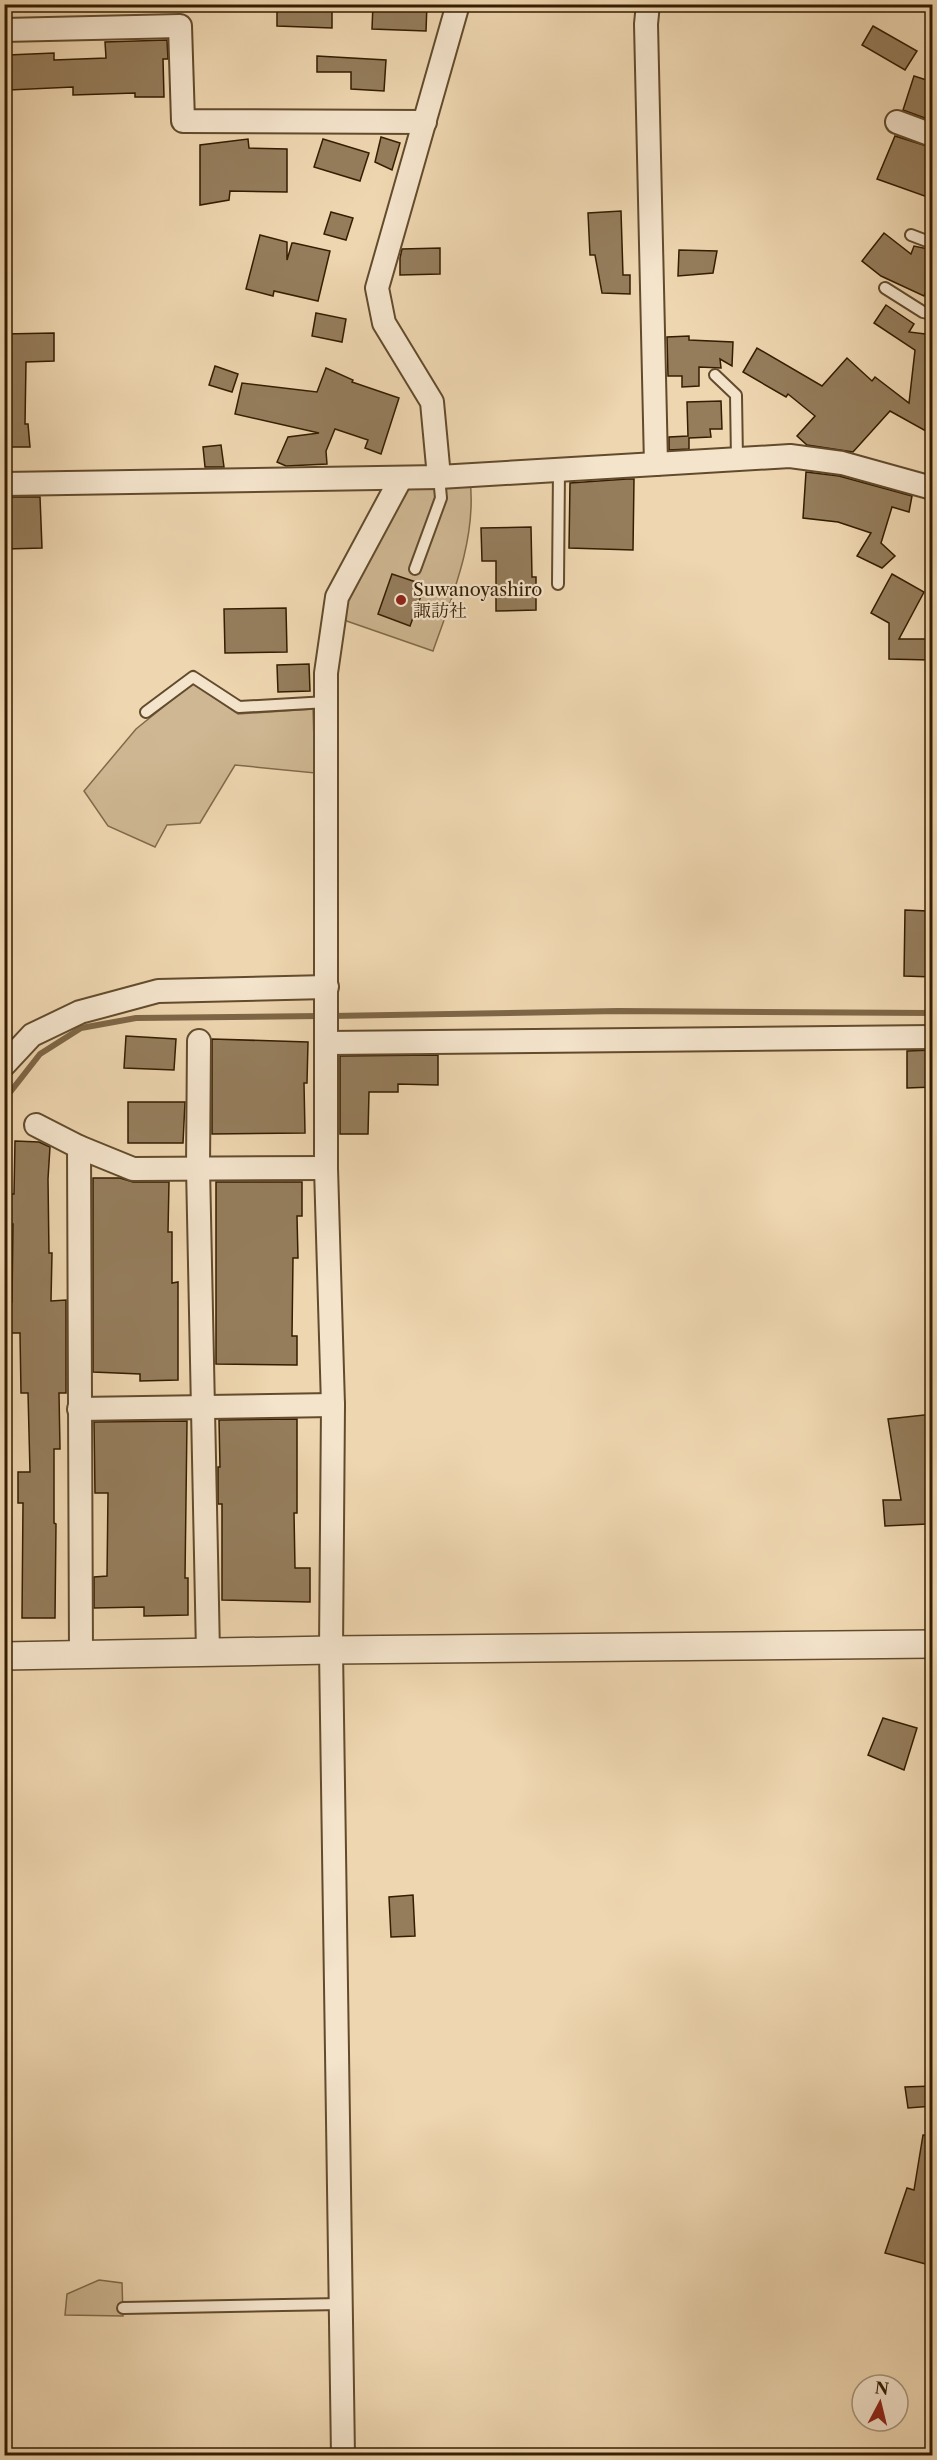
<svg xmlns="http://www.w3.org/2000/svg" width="937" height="2460" font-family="'Libre Caslon Text','Noto Serif JP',serif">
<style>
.green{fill:#ceb792;stroke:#816a49;stroke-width:1.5}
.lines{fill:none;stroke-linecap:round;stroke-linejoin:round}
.stream{stroke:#7e6646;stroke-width:6}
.building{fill:#957d5c;stroke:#341d00;stroke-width:1.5}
.service-casing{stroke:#624b2c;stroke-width:14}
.minor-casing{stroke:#624b2c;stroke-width:26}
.tertiary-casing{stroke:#624b2c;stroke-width:30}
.service{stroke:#f4e4cc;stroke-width:10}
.minor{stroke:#f4e4cc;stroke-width:22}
.tertiary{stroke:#f4e4cc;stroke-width:27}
.poi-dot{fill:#8f2418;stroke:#f4e4cc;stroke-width:2}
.labels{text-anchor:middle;stroke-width:4.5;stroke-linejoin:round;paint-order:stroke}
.poi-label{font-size:18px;fill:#341d00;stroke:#f4e4cc;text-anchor:start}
</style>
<rect width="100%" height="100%" fill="#eed6b0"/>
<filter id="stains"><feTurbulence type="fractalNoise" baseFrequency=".00333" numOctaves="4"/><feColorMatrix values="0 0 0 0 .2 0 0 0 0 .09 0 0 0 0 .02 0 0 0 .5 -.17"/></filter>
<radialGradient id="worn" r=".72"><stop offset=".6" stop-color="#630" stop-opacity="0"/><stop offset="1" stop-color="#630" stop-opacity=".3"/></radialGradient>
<g class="green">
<path d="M 470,480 C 477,538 452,597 433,651 L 338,618 L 403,481 Z"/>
<path d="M 193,683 L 238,714 L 313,709 L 315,773 L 235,765 L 200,823 L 167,825 L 155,847 L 108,826 L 84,791 L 136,729 Z"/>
<path d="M 99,2280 L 122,2283 L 123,2316 L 65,2315 L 67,2294 Z"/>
</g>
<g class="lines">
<g class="stream">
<path d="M 331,1016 L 618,1011 L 932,1013"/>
<path d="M 4,1033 L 8,1042 L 14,1047"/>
<path d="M 4,1100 L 40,1054 L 81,1028 L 136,1018 L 321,1016"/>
</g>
</g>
<g class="building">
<path d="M 277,4 L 332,4 L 332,28 L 277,26 Z"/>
<path d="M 373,4 L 427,4 L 426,31 L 372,29 Z"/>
<path d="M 873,26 L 917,51 L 905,70 L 862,45 Z"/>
<path d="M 167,40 L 168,59 L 163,59 L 164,97 L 135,97 L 135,93 L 73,95 L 73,87 L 9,90 L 8,55 L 54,53 L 54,60 L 106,58 L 105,42 Z"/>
<path d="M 317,56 L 386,60 L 384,91 L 351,89 L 351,72 L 317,72 Z"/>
<path d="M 914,76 L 933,82 L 933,121 L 903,110 Z"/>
<path d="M 895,136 L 933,148 L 933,199 L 877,179 Z"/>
<path d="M 381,137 L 400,143 L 392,170 L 375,162 Z"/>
<path d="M 248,139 L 249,148 L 287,149 L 287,192 L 230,191 L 229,200 L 200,205 L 200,145 Z"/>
<path d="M 323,139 L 369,153 L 360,181 L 314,167 Z"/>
<path d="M 621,211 L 623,275 L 630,275 L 630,294 L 602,293 L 595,255 L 590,255 L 588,213 Z"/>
<path d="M 331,212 L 353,218 L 346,240 L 324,234 Z"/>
<path d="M 884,233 L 911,254 L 914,246 L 933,250 L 933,277 L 924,296 L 881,276 L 862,261 Z"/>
<path d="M 260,235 L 287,242 L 287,260 L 292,243 L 294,243 L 330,251 L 318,301 L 274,291 L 273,296 L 246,289 Z"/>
<path d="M 440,248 L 440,274 L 400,275 L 400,258 L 402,249 Z"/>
<path d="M 679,250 L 717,251 L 713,273 L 678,276 Z"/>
<path d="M 886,305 L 914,324 L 909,332 L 933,335 L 933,435 L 890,411 L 853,452 L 807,445 L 797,436 L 815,416 L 788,394 L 786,397 L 743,372 L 757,348 L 822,386 L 847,358 L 872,381 L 875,377 L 909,403 L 915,350 L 874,323 Z"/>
<path d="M 316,313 L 346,319 L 342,342 L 312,336 Z"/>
<path d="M 54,333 L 54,361 L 26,362 L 25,424 L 28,424 L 30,447 L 4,447 L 4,334 Z"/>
<path d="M 689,336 L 689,340 L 733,342 L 732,366 L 720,359 L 721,368 L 699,367 L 699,386 L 682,387 L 682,376 L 668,376 L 667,337 Z"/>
<path d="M 215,366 L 238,374 L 232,392 L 209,385 Z"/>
<path d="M 326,368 L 353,380 L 352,382 L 399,398 L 381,454 L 365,448 L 368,440 L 335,429 L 326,451 L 327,464 L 286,466 L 277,462 L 288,437 L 319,433 L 235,414 L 242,383 L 317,392 Z"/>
<path d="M 721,401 L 722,429 L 710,429 L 711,437 L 689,438 L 689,449 L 669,450 L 669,437 L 688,436 L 687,402 Z"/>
<path d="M 221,445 L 224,467 L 205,467 L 203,447 Z"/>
<path d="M 806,472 L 839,476 L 912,496 L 909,512 L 892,507 L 881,543 L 895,556 L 882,568 L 857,556 L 871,533 L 838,522 L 803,518 Z"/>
<path d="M 627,479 L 634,479 L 633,550 L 569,548 L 570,483 Z"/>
<path d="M 4,497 L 40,497 L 42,548 L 6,549 Z"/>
<path d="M 531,527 L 532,577 L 536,577 L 536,610 L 496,611 L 496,561 L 482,561 L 481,528 Z"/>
<path d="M 392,574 L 425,585 L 410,626 L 378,614 Z"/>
<path d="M 892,574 L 924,592 L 899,639 L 930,639 L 930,660 L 889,659 L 889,623 L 871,613 Z"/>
<path d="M 286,608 L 287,652 L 225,653 L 224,609 Z"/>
<path d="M 309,664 L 310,691 L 278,692 L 277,665 Z"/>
<path d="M 905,910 L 928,911 L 927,926 L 933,926 L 933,977 L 904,976 Z"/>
<path d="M 126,1036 L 176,1039 L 174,1070 L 124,1068 Z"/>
<path d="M 212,1039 L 308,1042 L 307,1083 L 304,1083 L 305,1133 L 212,1134 Z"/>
<path d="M 933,1050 L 933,1087 L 907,1088 L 907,1051 Z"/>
<path d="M 438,1055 L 438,1085 L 398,1084 L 398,1092 L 369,1092 L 368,1134 L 340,1134 L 340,1056 Z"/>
<path d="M 128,1102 L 185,1102 L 183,1143 L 128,1143 Z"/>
<path d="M 15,1141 L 39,1142 L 50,1147 L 48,1179 L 49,1253 L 52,1253 L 51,1301 L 66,1300 L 66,1393 L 59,1393 L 60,1449 L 54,1449 L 54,1523 L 56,1524 L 55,1618 L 22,1618 L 23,1503 L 18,1503 L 18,1472 L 30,1472 L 28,1393 L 21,1393 L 20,1333 L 9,1333 L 9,1302 L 12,1302 L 13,1224 L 11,1224 L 11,1194 L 14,1194 Z"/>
<path d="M 93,1178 L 120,1178 L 133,1182 L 169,1182 L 168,1232 L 172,1232 L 172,1283 L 178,1282 L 178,1380 L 140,1381 L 140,1374 L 93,1372 Z"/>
<path d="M 216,1182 L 302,1182 L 302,1216 L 297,1216 L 298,1258 L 293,1258 L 292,1336 L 297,1336 L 297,1365 L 216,1364 Z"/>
<path d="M 933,1414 L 933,1476 L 927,1477 L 927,1524 L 885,1526 L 883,1500 L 901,1500 L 888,1419 Z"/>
<path d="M 297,1419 L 297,1513 L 294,1513 L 295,1568 L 310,1568 L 310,1602 L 222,1600 L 222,1504 L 218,1504 L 218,1467 L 220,1467 L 219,1420 Z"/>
<path d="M 187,1421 L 185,1578 L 188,1578 L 188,1615 L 144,1616 L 144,1607 L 94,1608 L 94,1577 L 107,1576 L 108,1493 L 95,1493 L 94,1422 Z"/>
<path d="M 883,1718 L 917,1728 L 904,1770 L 868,1755 Z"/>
<path d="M 413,1895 L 415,1936 L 391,1937 L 389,1897 Z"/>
<path d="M 933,2086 L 933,2106 L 908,2108 L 905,2087 Z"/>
<path d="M 923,2135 L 933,2136 L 933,2266 L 885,2253 L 907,2188 L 914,2190 Z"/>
</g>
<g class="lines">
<defs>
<g id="service">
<path d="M 911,235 L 932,243"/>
<path d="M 885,288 L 923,312 L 932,314"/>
<path d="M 715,375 L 736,395 L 737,460"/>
<path d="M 415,569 L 441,498 L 439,477"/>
<path d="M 558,584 L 559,470"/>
<path d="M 146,712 L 193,677 L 239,707 L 327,702"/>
<path d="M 123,2308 L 341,2304"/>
</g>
<g id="minor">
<path d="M 648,4 L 646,24 L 656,464"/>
<path d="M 4,30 L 180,26 L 183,121 L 425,122"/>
<path d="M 897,122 L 932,135"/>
<path d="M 439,477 L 432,402 L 384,323 L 377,288 L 458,4"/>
<path d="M 4,484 L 439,477 L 790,456 L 842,463 L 932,488"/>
<path d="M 199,1041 L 198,1167 L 208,1652"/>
<path d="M 327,1043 L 932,1037"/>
<path d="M 4,1065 L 32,1035 L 80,1012 L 158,991 L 327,987"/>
<path d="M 36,1125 L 79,1147"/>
<path d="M 79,1409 L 333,1405"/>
<path d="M 81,1655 L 79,1147 L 133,1169 L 326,1168"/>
<path d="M 343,2456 L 331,1650 L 333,1405 L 326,1168 L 326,673 L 337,597 L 401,478"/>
</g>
<path id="tertiary" d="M 4,1656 L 331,1650 L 932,1644"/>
</defs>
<use href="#service" class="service-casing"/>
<use href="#minor" class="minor-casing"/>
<use href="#tertiary" class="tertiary-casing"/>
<use href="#service" class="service"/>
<use href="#minor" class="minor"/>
<use href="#tertiary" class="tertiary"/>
</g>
<circle class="poi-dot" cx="401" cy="600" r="6"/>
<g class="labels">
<g class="poi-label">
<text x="413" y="596">Suwanoyashiro<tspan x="413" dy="21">諏訪社</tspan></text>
</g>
</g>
<rect width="937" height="2460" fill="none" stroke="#eed6b0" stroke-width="24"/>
<rect x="6" y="6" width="925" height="2448" fill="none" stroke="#341d00" stroke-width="3"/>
<rect x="12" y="12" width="913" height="2436" fill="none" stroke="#341d00" stroke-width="1.5"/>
<g transform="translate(880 2403) rotate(7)"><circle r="28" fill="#f4e4cc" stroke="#a7947a" stroke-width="1.5"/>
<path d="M0-4.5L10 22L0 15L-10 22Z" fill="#8f2418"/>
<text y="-9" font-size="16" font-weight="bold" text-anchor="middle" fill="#341d00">N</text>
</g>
<rect width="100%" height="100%" filter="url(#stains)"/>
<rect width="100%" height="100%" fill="url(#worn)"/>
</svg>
